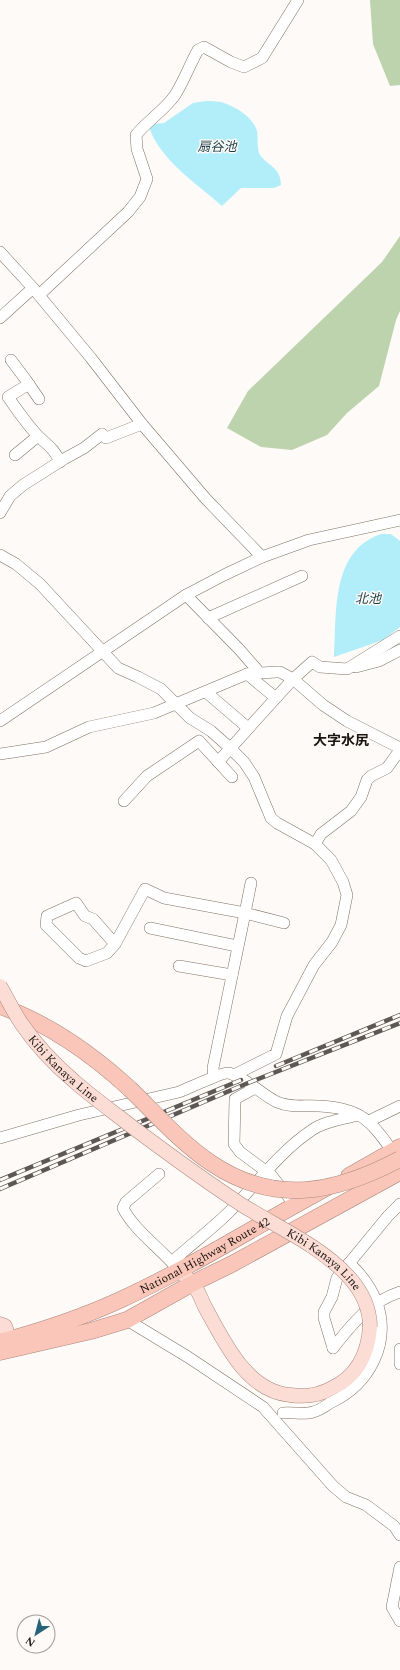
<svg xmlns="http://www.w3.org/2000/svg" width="400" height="1670" font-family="Spectral,'Noto Sans JP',serif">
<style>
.green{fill:#bdd3ad}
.water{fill:#b2eefa}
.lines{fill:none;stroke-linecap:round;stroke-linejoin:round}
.minor-casing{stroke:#807264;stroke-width:12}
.major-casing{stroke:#ab887e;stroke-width:15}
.highway-casing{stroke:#ab887e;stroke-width:17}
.minor{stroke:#fff;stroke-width:11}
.major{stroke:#fbddd5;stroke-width:14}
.highway{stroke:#f9c6b9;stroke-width:16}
.rail-casing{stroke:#5d5854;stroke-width:4.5}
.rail{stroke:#fdfaf7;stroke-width:3;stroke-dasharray:9;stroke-linecap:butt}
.major-bridge-casing{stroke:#ab887e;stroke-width:15;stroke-linecap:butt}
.highway-bridge-casing{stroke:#ab887e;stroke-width:17;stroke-linecap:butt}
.major-bridge{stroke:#fbddd5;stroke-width:14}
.highway-bridge{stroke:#f9c6b9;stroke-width:16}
.labels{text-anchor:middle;stroke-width:3;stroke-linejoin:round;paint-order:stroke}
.street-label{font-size:12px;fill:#1a140f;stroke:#fdfaf7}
.water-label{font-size:13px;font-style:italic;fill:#193e45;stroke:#fdfaf7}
.quarter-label{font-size:14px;font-weight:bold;fill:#1a140f;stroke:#fdfaf7}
</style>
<rect width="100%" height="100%" fill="#fdfaf7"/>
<g class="green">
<path d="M 370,0 L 400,0 L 400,85 L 390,86 L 373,44 Z"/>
<path d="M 400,236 L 400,311 L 396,320 L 379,386 L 347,413 L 327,435 L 292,450 L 261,447 L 227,428 L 248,391 L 382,262 Z"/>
</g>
<g class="water">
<path d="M 206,101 C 211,101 216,101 221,102 C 235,106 253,117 257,131 C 258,137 257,146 259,153 C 265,165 281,166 281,185 L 274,188 L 241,188 L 222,206 C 196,183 160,160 149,127 L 152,124 L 164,123 L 193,103 Z"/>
<path d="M 381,534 L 391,534 L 400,541 L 400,627 L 383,640 L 334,657 C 337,615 330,551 381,534 Z"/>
</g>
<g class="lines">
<defs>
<g id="minor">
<path d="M 0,252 L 33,288 L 91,358 L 142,424 L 206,499 L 262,557"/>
<path d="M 39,295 L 128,212 L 140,197 L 147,179 L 137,149 L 136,135 C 148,120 165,110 175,95 C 184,81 190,64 198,50 L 204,47 L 231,62 L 244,67 L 262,58 L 298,0"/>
<path d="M 0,318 L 33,288"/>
<path d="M 11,360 L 26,380 L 39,399"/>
<path d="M 29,384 L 8,397 C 17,410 26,423 37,435 C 47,445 54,448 60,462"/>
<path d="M 15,455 L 38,436"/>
<path d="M 0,513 L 10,496 L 23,485 L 64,459 L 84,448 L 102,434 L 106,438 L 142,424"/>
<path d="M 0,555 L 16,564 L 40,584 L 118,668 L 138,677 L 161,689 L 190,718 L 211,731 L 230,748 L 244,762 L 254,777 L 271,818 L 277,823 L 315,844 L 331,860 L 343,882 L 347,895 L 341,925 L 332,942 L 314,965 L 287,1016 L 276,1054 L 234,1075"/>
<path d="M 186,595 L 239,649 L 259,672"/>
<path d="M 208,618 L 302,576"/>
<path d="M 356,667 L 379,661 L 400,650"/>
<path d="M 247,674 L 276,698"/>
<path d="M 206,692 L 248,728"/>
<path d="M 0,721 L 186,595 L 224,575 L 262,557 L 309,540 L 400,520"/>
<path d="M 0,754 L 46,747 L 89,727 L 154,713 L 247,674 L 276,672 L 280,672 L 293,679 L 323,705 L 347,721 L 400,748"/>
<path d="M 218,762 L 293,679 L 312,662 L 320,667 L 347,669 L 400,636"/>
<path d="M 124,801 L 147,776 L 199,741 L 232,777"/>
<path d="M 315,844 L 321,834 L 351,811 L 361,797 L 367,780 L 371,776 L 387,768 L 400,750"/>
<path d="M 251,883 L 245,913 L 284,923"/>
<path d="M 150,928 L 237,946"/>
<path d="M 115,944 L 93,919 L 85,916 L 76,903 L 47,916 L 46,925 L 79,958 L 86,961 L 107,953 L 115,944 L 145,889 L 164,898 L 245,913 L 213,1068 L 214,1077"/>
<path d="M 179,966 L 232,975"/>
<path d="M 255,1088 L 235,1099 L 234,1144 L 240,1152 L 271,1175 L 295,1205"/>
<path d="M 369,1121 L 400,1106"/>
<path d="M 0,1138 L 79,1115 L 179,1092 C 189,1088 221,1073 227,1073 C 240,1073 263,1096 277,1102 C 291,1108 304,1105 319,1106 C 364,1108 372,1123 396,1156"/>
<path d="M 159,1174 L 126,1202 L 123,1208 C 133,1229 161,1249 177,1268"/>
<path d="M 172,1262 C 190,1245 211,1230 229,1212 C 257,1184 279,1152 312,1130 C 325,1121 344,1119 358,1115"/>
<path d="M 127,1320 L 188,1357 L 263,1407 L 333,1486 L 346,1497 L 366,1505 L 394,1526 L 400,1535"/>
<path d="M 333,1348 L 324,1318 L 324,1312 L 332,1297 L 337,1278 L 388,1216 L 400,1204"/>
<path d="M 333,1348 C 353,1323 368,1303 400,1292"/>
<path d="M 400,1349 L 400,1364"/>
<path d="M 283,1413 C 293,1412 304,1415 313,1412 C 321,1410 326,1405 332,1402 C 369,1384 391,1344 377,1303 C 371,1287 361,1274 349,1263"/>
<path d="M 400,1567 L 392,1607 L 400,1621"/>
</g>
<g id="major">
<path d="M 178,1270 C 183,1274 188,1278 192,1283 C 198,1289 201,1299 205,1307 C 224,1341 246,1391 290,1395 C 304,1397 320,1395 332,1388 C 358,1376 368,1354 370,1327"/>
<path d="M 0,1324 L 5,1326 L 13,1349"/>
</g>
<g id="highway">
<path d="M 0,1006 C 50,1024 91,1053 130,1089"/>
<path d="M 349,1176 L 400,1147"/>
<path id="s1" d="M 0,1342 C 41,1331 81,1318 120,1300 C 192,1267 259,1224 328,1187"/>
<path d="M 0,1352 L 91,1331 L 127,1320 L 193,1283 L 232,1264 L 400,1172"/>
</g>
</defs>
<use href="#minor" class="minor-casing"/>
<use href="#major" class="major-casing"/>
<use href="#highway" class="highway-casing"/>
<use href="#minor" class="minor"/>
<use href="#major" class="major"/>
<use href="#highway" class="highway"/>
<defs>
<g id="rail">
<path d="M 276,1066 L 400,1015"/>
<path d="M 0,1180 L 241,1080"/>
<path d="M 0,1189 L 248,1083 L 400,1023"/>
</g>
</defs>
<use href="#rail" class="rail-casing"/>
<use href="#rail" class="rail"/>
<defs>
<g id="major-bridge">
<path id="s2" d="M 0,986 C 7,998 13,1011 21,1023 C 36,1045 54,1064 74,1081 C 92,1097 112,1111 131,1126 C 167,1153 204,1180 242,1205 C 277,1227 319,1245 348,1276 C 361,1290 370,1307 370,1327"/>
</g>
<path id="highway-bridge" d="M 130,1089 C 156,1114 180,1142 211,1163 C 275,1206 336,1193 400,1159"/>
</defs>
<use href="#major-bridge" class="major-bridge-casing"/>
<use href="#highway-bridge" class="highway-bridge-casing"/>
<use href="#major-bridge" class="major-bridge"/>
<use href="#highway-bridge" class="highway-bridge"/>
</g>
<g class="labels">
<g class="street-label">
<text dy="4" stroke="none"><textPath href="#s2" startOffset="105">Kibi Kanaya Line</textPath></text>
<text dy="4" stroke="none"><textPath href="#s1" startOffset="223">National Highway Route 42</textPath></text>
<text dy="4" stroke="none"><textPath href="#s2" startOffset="429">Kibi Kanaya Line</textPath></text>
</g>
<g class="water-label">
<text x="217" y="151">扇谷池</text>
<text x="368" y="603">北池</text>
</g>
<g class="quarter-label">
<text x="341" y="745">大字水尻</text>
</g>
</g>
<g transform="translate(36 1634) rotate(216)"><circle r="19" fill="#fdfaf7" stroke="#a29e9a"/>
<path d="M0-3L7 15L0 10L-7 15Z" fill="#26637a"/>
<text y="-6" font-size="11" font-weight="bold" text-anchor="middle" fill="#1a140f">N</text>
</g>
</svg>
